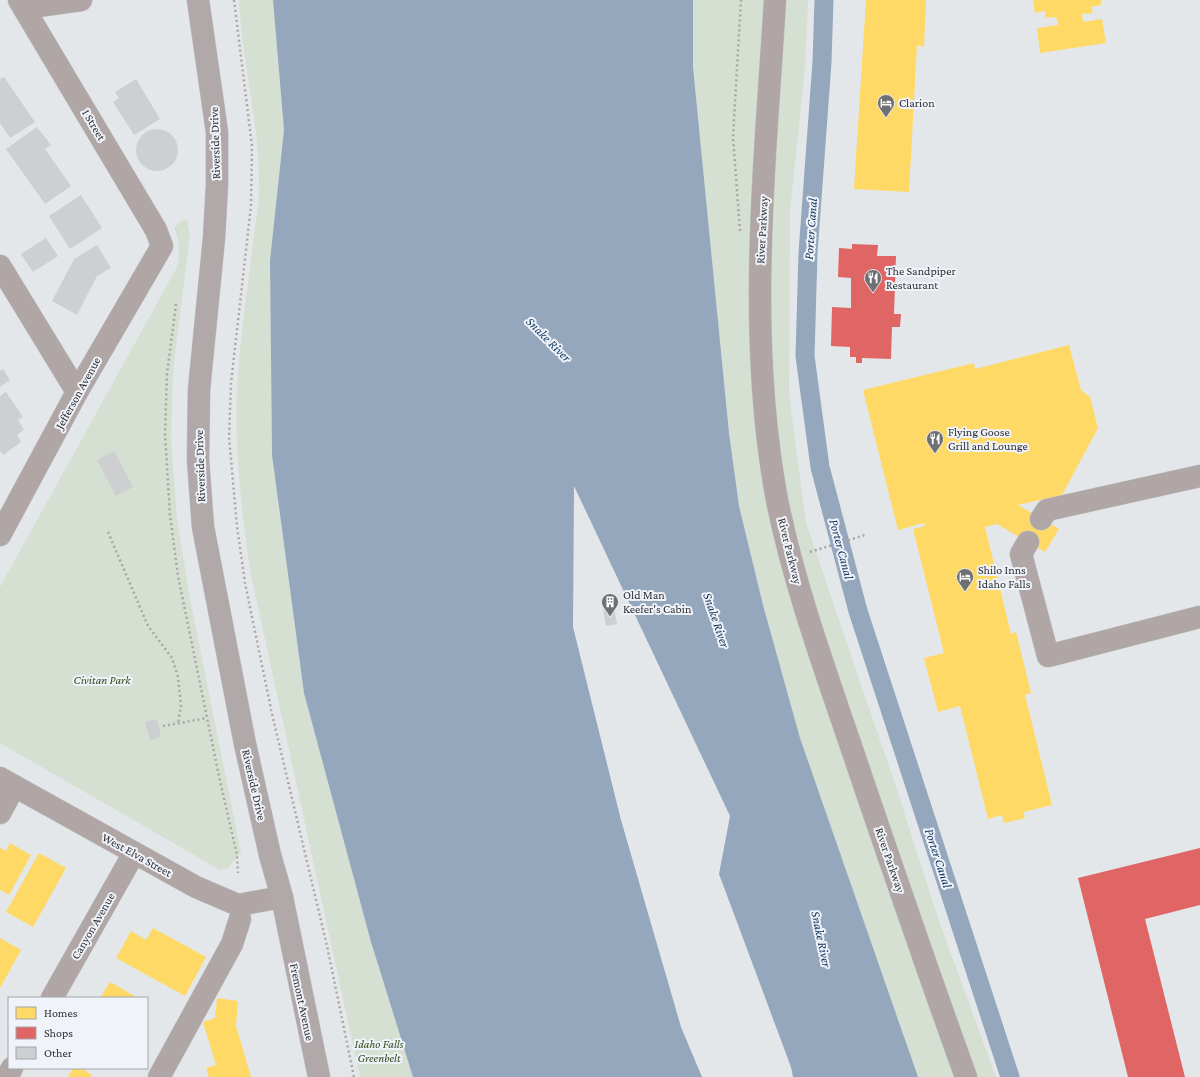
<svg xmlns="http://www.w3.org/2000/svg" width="1200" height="1077" font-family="'Crimson Pro',serif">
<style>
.green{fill:#d5dfd2}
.water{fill:#94a7bc}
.homes{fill:#ffd966}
.shops{fill:#e06666}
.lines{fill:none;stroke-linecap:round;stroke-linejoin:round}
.canal{stroke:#94a7bc;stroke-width:19}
.building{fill:#cecfd1}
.minor-casing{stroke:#c0c2c4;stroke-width:23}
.major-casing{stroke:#c0c2c4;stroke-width:23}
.path{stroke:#aba5a3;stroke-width:2.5;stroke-dasharray:2 3;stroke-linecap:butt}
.minor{stroke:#afa6a5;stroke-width:22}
.major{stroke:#b1a9a9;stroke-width:22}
.labels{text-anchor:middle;stroke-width:4;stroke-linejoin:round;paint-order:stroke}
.poi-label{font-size:12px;fill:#2e3032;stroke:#f0f3f9;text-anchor:start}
.street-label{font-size:12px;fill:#2e3032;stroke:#f0f3f9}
.park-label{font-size:12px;font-style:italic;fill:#304b1a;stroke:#f0f3f9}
.water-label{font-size:13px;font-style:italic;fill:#12375f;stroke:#f0f3f9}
</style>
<rect width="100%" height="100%" fill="#e4e7ea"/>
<g class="green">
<path d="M 239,0 L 273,0 L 284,130 L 270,260 L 272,455 L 304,693 L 371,942 L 413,1077 L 360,1077 L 250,570 C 241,506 233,440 238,375 C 241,331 248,287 253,243 C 255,227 258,211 259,195 C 261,127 242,66 239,0 Z"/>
<path d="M 693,0 L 808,0 L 805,68 L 790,210 L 789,394 L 806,523 L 896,787 L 939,921 L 996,1077 L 918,1077 L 800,738 L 763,605 L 739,506 L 729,433 L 693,67 Z"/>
<path d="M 183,220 L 187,220 L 190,235 L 173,371 L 171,440 L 177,519 L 190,599 L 241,853 L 228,868 L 220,870 L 0,743 L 0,587 L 176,269 C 181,253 180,243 174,228 Z"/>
</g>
<path class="water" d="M 273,0 L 693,0 L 693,67 L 729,433 L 739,506 L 763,605 L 800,738 L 918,1077 L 793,1077 L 791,1067 L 719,874 L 730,816 L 574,486 L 573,627 L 621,820 L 681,1027 L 702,1077 L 413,1077 L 371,942 L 304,693 L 272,455 L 270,260 L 284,130 Z"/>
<g class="homes">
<path d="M 866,0 L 926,0 L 924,47 L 917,45 L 909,192 L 854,189 Z"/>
<path d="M 1033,0 L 1101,0 L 1101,5 L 1091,7 L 1093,13 L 1082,14 L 1083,22 L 1102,19 L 1106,43 L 1040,53 L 1037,28 L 1058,25 L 1056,17 L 1045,18 L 1045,11 L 1035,13 Z"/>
<path d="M 1069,345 L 1081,390 L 1090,397 L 1098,428 L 1062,495 L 1018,505 L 1059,529 L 1045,552 L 997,524 L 985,527 L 1011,634 L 1016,632 L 1031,693 L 1025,695 L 1052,805 L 1023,812 L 1025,818 L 1004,823 L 1002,815 L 988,819 L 960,706 L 938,712 L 924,658 L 944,653 L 913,529 L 925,526 L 924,523 L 898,530 L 863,390 L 974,363 L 975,369 Z"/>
<path d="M 10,843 L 31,855 L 9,895 L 0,890 L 0,848 L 6,851 Z"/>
<path d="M 39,853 L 66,868 L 33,927 L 6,912 Z"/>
<path d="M 153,928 L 206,957 L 185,996 L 116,958 L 131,931 L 146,940 Z"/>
<path d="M 0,938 L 21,950 L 0,988 Z"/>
<path d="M 110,982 L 138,998 L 100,998 Z"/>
<path d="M 217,998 L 238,1001 L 236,1026 L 251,1077 L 209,1077 L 206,1068 L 216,1065 L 203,1022 L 215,1018 Z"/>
<path d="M 73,1068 L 84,1068 L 83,1069 L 92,1075 L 91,1077 L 68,1077 Z"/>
</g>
<g class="shops">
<path d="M 852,244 L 878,245 L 877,256 L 896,256 L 894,314 L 901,314 L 900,327 L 892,327 L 891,359 L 862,358 L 862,363 L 856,363 L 856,357 L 850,357 L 850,347 L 831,346 L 832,307 L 851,308 L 851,278 L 838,277 L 839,248 L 852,249 Z"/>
<path d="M 1200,848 L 1200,905 L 1145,919 L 1185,1077 L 1128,1077 L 1078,878 Z"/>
</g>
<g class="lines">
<path class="canal" d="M 824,0 L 822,62 L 808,253 L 805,356 L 820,467 L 858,611 L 1010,1077"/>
</g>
<g class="building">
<path d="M 4,77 L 35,122 L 10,138 L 0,123 L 0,79 Z"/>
<path d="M 136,79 L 160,119 L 134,135 L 113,102 L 119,98 L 115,92 Z"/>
<path d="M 37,127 L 51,145 L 45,149 L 71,186 L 45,204 L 6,149 Z"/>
<circle cx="157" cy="150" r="21"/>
<path d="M 81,195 L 102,228 L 70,249 L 49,216 Z"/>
<path d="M 46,238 L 58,256 L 33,272 L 21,254 Z"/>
<path d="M 97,245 L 111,268 L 97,276 L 77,315 L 52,301 L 74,259 Z"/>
<path d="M 3,369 L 10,380 L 0,387 L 0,371 Z"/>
<path d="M 6,392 L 23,417 L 18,420 L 24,430 L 17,435 L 21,442 L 3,455 L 0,451 L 0,396 Z"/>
<path d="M 114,451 L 133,487 L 116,496 L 97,460 Z"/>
<path d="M 614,608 L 617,624 L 606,626 L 603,609 Z"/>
<path d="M 157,719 L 161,737 L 150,740 L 145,722 Z"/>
</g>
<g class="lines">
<defs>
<g id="minor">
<path d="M 775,0 C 765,166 746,335 777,500 C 795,589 827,675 856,761 C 892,867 928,972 966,1077"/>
<path d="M 24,8 L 81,0"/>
<path d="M 0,266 L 77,392"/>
<path d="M 1041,519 L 1047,510 L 1200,476"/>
<path d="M 0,535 L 77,392 L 162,246 L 156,230 L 19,0"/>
<path d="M 1028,542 L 1021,554 L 1048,656 L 1200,617"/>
<path d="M 0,778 L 196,887 L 238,905 L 282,897"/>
<path d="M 0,813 L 14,787"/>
<path d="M 52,998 L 134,853"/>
<path d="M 7,1077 L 12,1068"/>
<path d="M 159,1077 L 232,944 L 240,919"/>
</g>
<path id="major" d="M 198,0 L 217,132 L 217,185 L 214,238 L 199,390 L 198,460 L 203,527 L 245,744 L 270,855 L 282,897 L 319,1077"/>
</defs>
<use href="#minor" class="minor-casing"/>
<use href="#major" class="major-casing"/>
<g class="path">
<path d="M 234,0 L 252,146 L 251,206 L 231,383 L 229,437 L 237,526 L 245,583 L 272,714 L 327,946 L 354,1077"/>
<path d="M 740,231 L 733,137 L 741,0"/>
<path d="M 176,304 L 167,374 L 165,434 L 170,515 L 178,576 L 220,781 L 237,855 L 238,873"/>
<path d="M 108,532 L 148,626 L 172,658 L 178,677 L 181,705 L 178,724"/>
<path d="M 810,552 L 865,535"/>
<path d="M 163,726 L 207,718"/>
</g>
<use href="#minor" class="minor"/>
<use href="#major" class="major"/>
</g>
<defs>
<symbol id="hotel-pin" viewBox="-11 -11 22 30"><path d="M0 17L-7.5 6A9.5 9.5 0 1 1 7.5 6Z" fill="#6e7072" stroke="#f0f3f9"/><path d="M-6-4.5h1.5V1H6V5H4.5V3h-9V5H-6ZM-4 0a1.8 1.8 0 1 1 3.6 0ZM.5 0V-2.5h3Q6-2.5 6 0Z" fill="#fff"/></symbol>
<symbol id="restaurant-pin" viewBox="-11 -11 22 30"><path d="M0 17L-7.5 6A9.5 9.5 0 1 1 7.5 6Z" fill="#6e7072" stroke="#f0f3f9"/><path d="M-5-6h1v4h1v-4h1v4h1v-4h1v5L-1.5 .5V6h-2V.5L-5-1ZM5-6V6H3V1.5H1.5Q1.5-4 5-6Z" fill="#fff"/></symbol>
<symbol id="building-pin" viewBox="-11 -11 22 30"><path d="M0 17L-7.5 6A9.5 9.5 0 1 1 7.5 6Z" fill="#6e7072" stroke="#f0f3f9"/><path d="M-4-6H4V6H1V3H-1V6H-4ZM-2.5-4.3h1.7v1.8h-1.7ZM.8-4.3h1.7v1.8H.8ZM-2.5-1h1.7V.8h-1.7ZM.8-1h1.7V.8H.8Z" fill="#fff"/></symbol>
</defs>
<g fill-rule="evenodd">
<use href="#hotel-pin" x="876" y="93" width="20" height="27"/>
<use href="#restaurant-pin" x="863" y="268" width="20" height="27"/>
<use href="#restaurant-pin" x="925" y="429" width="20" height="27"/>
<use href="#hotel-pin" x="955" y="567" width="20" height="27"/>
<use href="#building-pin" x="600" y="592" width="20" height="27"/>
</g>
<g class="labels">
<g class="poi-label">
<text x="899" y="107">Clarion</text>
<text x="886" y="275">The Sandpiper<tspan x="886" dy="14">Restaurant</tspan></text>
<text x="948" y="436">Flying Goose<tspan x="948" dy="14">Grill and Lounge</tspan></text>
<text x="978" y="574">Shilo Inns<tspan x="978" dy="14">Idaho Falls</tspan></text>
<text x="623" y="599">Old Man<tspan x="623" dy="14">Keefer's Cabin</tspan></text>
</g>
<g class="street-label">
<text transform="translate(94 125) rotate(59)" y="4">I Street</text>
<text transform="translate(215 143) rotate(-92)" y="4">Riverside Drive</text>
<text transform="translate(762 230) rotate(-87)" y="4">River Parkway</text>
<text transform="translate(78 393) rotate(-61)" y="4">Jefferson Avenue</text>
<text transform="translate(200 466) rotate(-92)" y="4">Riverside Drive</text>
<text transform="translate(790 551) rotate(76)" y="4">River Parkway</text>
<text transform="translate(254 785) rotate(77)" y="4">Riverside Drive</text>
<text transform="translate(137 855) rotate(29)" y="4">West Elva Street</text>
<text transform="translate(890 860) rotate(71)" y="4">River Parkway</text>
<text transform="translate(93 926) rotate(-60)" y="4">Canyon Avenue</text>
<text transform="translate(302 1002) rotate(78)" y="4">Fremont Avenue</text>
</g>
<g class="park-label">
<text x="102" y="684">Civitan Park</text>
<text x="379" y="1048">Idaho Falls<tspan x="379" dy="14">Greenbelt</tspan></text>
</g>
<g class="water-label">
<text transform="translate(810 229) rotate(-86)" y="5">Porter Canal</text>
<text transform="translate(549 339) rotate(45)" y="5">Snake River</text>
<text transform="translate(842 549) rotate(75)" y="5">Porter Canal</text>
<text transform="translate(717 620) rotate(71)" y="5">Snake River</text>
<text transform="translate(939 858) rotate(72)" y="5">Porter Canal</text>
<text transform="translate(822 939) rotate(78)" y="5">Snake River</text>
</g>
</g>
<rect x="8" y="997" width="140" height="72" fill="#f0f3f9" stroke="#a2a5a9"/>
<rect x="16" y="1007" width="20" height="12" fill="#ffd966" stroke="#a2a5a9"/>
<text x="44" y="1017" font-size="12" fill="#2e3032">Homes</text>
<rect x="16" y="1027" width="20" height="12" fill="#e06666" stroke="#a2a5a9"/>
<text x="44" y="1037" font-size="12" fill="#2e3032">Shops</text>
<rect x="16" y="1047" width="20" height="12" fill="#cecfd1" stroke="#a2a5a9"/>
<text x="44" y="1057" font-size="12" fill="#2e3032">Other</text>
</svg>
